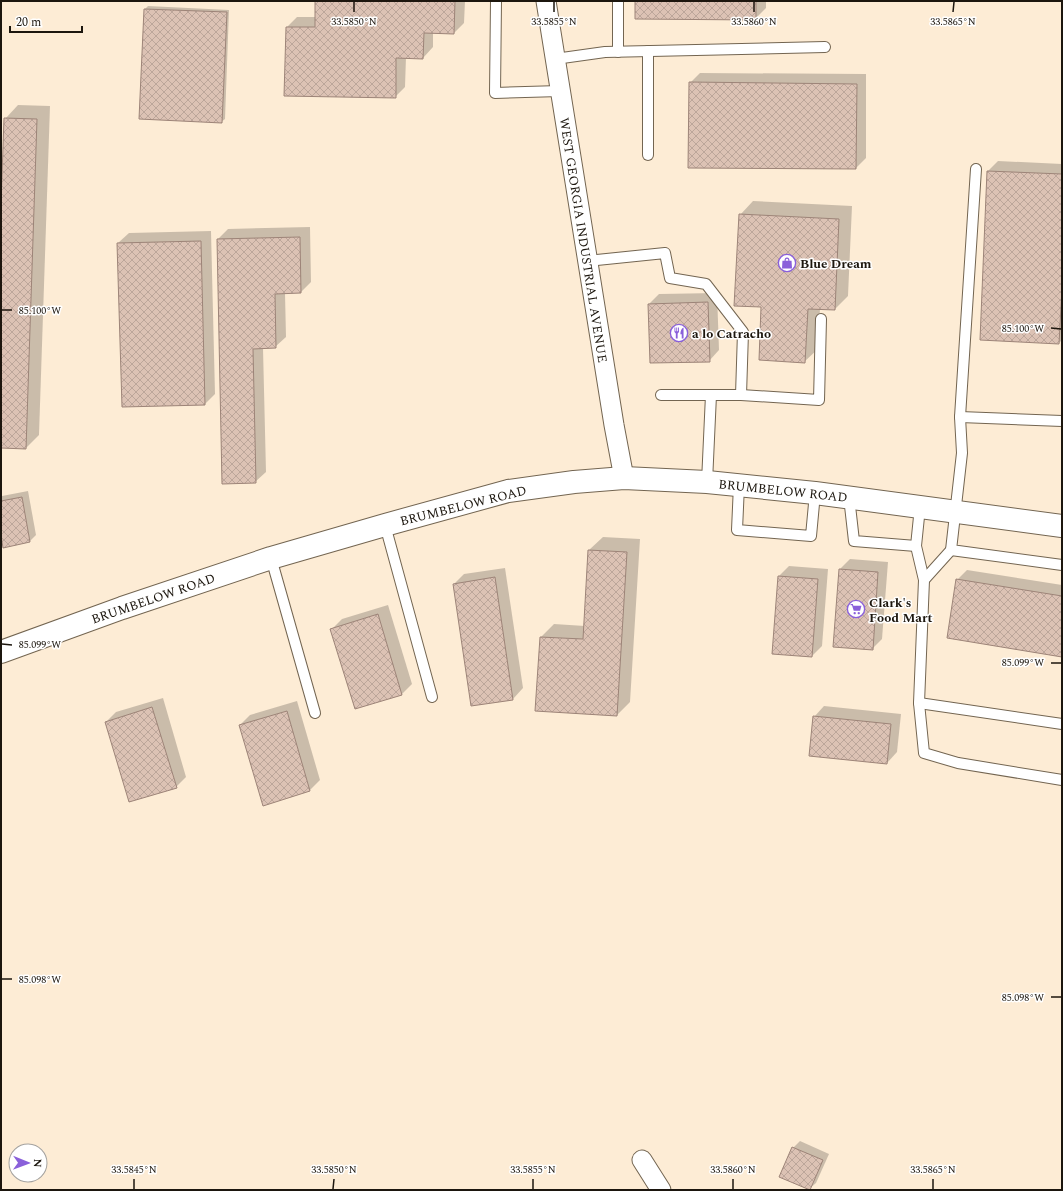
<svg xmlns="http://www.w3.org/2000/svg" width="1063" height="1191" font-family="Spectral,serif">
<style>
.shadow{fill:#0003}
.building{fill:url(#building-cross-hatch);stroke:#9d8478}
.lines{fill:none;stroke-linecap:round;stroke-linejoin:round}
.lane-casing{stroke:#736551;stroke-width:12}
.street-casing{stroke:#736551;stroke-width:21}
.secondary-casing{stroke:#736551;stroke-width:24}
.lane{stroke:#fff;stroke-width:10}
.street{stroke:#fff;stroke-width:19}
.secondary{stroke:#fff;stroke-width:22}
.ticks{fill:none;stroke:#1c160e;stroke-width:1.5}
.labels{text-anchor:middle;stroke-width:3;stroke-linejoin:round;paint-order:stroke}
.street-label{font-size:13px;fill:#1c160e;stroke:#fff}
.poi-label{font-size:13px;font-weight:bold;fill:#1c160e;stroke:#fff;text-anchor:start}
.ticks-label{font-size:10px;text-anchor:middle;fill:#1c160e;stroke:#fff;stroke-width:3;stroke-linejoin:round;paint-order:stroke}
</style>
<defs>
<pattern id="building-cross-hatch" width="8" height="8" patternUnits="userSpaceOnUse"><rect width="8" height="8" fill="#dcc2b4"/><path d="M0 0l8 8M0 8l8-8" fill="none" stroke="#bca69a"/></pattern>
</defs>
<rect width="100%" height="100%" fill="#fdecd5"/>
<g class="shadow">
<path d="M 316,1 L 465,1 L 464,23 L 454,33 L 433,32 L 433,47 L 423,58 L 406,57 L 405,87 L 395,97 L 287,27 L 297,17 L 316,17 Z"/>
<path d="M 636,1 L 766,1 L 766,8 L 755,19 Z"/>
<path d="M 148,6 L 229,10 L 225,119 L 221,122 L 145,9 Z"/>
<path d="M 700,73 L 866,74 L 866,158 L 856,168 L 690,83 Z"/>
<path d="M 18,105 L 50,106 L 39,435 L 26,448 L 1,447 L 1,235 L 5,119 Z"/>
<path d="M 998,161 L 1062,164 L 1062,340 L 1059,343 L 988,171 Z"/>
<path d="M 753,201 L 852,206 L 848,296 L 835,309 L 820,308 L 818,349 L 804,362 L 762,306 L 740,215 Z"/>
<path d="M 310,227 L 311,282 L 301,292 L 285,293 L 286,337 L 275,347 L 263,348 L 266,472 L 255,482 L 222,483 L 218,239 L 228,229 Z"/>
<path d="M 211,231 L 215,394 L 205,404 L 118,243 L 129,233 Z"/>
<path d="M 717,293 L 719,350 L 709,361 L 649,304 L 659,294 Z"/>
<path d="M 28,491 L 36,535 L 30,541 L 1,530 L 1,498 L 2,496 Z"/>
<path d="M 603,537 L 640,539 L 630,702 L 617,715 L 541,637 L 554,624 L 585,626 L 589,550 Z"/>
<path d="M 850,559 L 888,562 L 882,639 L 872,649 L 840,569 Z"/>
<path d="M 789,566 L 828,569 L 822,646 L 812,656 L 779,576 Z"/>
<path d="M 505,568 L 523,688 L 513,699 L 454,584 L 464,574 Z"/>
<path d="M 967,570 L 1062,585 L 1062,656 L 957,580 Z"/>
<path d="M 388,605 L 412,684 L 402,694 L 332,629 L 342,619 Z"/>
<path d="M 163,698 L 186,777 L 176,787 L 106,722 L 116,712 Z"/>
<path d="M 297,701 L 320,780 L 310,790 L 264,804 L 240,725 L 250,715 Z"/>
<path d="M 824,706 L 901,714 L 897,752 L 887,763 L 814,717 Z"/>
<path d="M 800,1141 L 829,1154 L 816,1183 L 809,1189 L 793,1148 Z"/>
</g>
<g class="building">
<path d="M 315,1 L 455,1 L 454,34 L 424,33 L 423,59 L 396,58 L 396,98 L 284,96 L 286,27 L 315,27 Z"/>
<path d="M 635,1 L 756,1 L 756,20 L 635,19 Z"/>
<path d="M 144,9 L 227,12 L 222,123 L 139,119 Z"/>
<path d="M 689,82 L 857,84 L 856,169 L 688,168 Z"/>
<path d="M 4,118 L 37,119 L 26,449 L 1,448 L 1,204 Z"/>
<path d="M 987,171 L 1062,174 L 1062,288 L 1059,344 L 980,340 Z"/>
<path d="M 739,214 L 839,219 L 835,310 L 808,309 L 805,363 L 759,360 L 761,307 L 734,306 Z"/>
<path d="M 300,237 L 301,293 L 275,294 L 276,348 L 253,349 L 256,483 L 222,484 L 217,239 Z"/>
<path d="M 201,241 L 205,405 L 122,407 L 117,243 Z"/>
<path d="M 708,302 L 710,362 L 650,363 L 648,304 Z"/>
<path d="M 22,497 L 30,542 L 3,548 L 1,535 L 1,501 Z"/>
<path d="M 588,550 L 627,552 L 617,716 L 535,711 L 540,637 L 583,639 Z"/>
<path d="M 839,569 L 878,572 L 873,650 L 833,647 Z"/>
<path d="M 778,576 L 818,579 L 812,657 L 772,654 Z"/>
<path d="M 495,577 L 513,700 L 471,706 L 453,584 Z"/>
<path d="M 956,579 L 1062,596 L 1062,657 L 947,638 Z"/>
<path d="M 378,614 L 402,695 L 355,709 L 330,629 Z"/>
<path d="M 152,707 L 177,788 L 129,802 L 105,722 Z"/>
<path d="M 287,711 L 310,791 L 263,806 L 239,725 Z"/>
<path d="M 813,716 L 891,724 L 887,764 L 809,756 Z"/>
<path d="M 792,1147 L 823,1160 L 810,1190 L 779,1177 Z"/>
</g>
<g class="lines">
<defs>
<g id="lane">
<path d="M 496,1 L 495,93 L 560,91"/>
<path d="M 648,51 L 648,155"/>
<path d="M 618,52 L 618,1"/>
<path d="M 555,59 L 605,52 L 825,47"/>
<path d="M 976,169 L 960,417 L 962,453 L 951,550 L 1062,565"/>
<path d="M 587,261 L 665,253 L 670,278 L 706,284 L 743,332 L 741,395"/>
<path d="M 661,395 L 741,395 L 819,400 L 821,319"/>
<path d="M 960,417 L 1062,421"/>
<path d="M 707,482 L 711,395"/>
<path d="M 739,485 L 737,530 L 811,536 L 815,493"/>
<path d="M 849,497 L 854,541 L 916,546"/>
<path d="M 920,507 L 916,546 L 924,580 L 919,703 L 924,753 L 958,763 L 1062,780"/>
<path d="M 385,525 L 432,697"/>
<path d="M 271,558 L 315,713"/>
<path d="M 924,580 L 951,550"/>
<path d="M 919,703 L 1062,724"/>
</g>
<g id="street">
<path d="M 546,1 L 614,425 L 624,478"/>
<path d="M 642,1160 L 661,1190"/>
</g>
<path id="secondary" d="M 1,652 L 122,608 L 271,558 L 385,525 L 508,491 L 574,482 L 624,478 L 707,482 L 815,493 L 1062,526"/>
</defs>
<use href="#lane" class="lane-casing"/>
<use href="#street" class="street-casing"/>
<use href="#secondary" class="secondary-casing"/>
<use href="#lane" class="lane"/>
<use href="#street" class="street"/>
<use href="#secondary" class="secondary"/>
</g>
<path class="ticks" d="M 354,12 L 354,2M 554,12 L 554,2M 754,12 L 754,2M 953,12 L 954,2M 2,310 L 12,310M 1051,328 L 1061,329M 2,644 L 12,645M 1051,663 L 1061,663M 2,979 L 12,979M 1051,997 L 1061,997M 134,1189 L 134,1179M 333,1189 L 334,1179M 533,1189 L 533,1179M 733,1189 L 733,1179M 933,1189 L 933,1179"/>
<defs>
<symbol id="shop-ring" viewBox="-11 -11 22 22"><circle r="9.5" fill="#fff" stroke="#8a60da" stroke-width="1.5"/><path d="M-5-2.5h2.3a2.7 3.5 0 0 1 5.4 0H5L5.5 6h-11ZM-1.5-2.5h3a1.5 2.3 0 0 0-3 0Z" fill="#8a60da"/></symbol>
<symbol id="restaurant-ring" viewBox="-11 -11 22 22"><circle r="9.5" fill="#fff" stroke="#8a60da" stroke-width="1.5"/><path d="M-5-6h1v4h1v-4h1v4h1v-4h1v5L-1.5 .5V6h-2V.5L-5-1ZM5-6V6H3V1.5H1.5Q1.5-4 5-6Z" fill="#8a60da"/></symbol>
<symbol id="supermarket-ring" viewBox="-11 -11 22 22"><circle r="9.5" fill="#fff" stroke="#8a60da" stroke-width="1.5"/><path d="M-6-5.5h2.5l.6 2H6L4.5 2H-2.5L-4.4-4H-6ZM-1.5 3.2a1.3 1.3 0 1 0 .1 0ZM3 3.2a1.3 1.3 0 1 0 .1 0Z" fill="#8a60da"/></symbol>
</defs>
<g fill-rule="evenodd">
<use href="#shop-ring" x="777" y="253" width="20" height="20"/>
<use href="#restaurant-ring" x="669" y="323" width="20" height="20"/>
<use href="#supermarket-ring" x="846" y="599" width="20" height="20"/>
</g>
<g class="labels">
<g class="street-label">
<text transform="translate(584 240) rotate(81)" y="5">WEST GEORGIA INDUSTRIAL AVENUE</text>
<text transform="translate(783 490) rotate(6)" y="5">BRUMBELOW ROAD</text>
<text transform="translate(463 505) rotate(-14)" y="5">BRUMBELOW ROAD</text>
<text transform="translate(153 598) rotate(-19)" y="5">BRUMBELOW ROAD</text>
</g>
<g class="poi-label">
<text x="800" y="268">Blue Dream</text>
<text x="692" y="338">a lo Catracho</text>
<text x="869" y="607">Clark's<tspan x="869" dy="15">Food Mart</tspan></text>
</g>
</g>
<g class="ticks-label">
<text x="354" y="25">33.5850°N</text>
<text x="554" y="25">33.5855°N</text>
<text x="754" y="25">33.5860°N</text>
<text x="953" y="25">33.5865°N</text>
<text x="40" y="314">85.100°W</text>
<text x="1023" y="332">85.100°W</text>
<text x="40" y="648">85.099°W</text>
<text x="1023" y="666">85.099°W</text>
<text x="40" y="983">85.098°W</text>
<text x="1023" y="1001">85.098°W</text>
<text x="134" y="1173">33.5845°N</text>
<text x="334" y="1173">33.5850°N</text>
<text x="533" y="1173">33.5855°N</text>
<text x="733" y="1173">33.5860°N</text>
<text x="933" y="1173">33.5865°N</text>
</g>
<rect width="1063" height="1191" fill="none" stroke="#1c160e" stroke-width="4"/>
<g transform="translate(28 1163) rotate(91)"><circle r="19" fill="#ffffff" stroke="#a4a29f"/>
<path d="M0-3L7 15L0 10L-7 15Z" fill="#8a60da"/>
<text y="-6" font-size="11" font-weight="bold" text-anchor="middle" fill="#1c160e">N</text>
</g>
<path d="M10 26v6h72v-6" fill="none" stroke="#1c160e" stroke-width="2"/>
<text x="16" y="26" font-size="12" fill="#1c160e" stroke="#ffffff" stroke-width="3" paint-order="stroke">20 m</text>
</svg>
